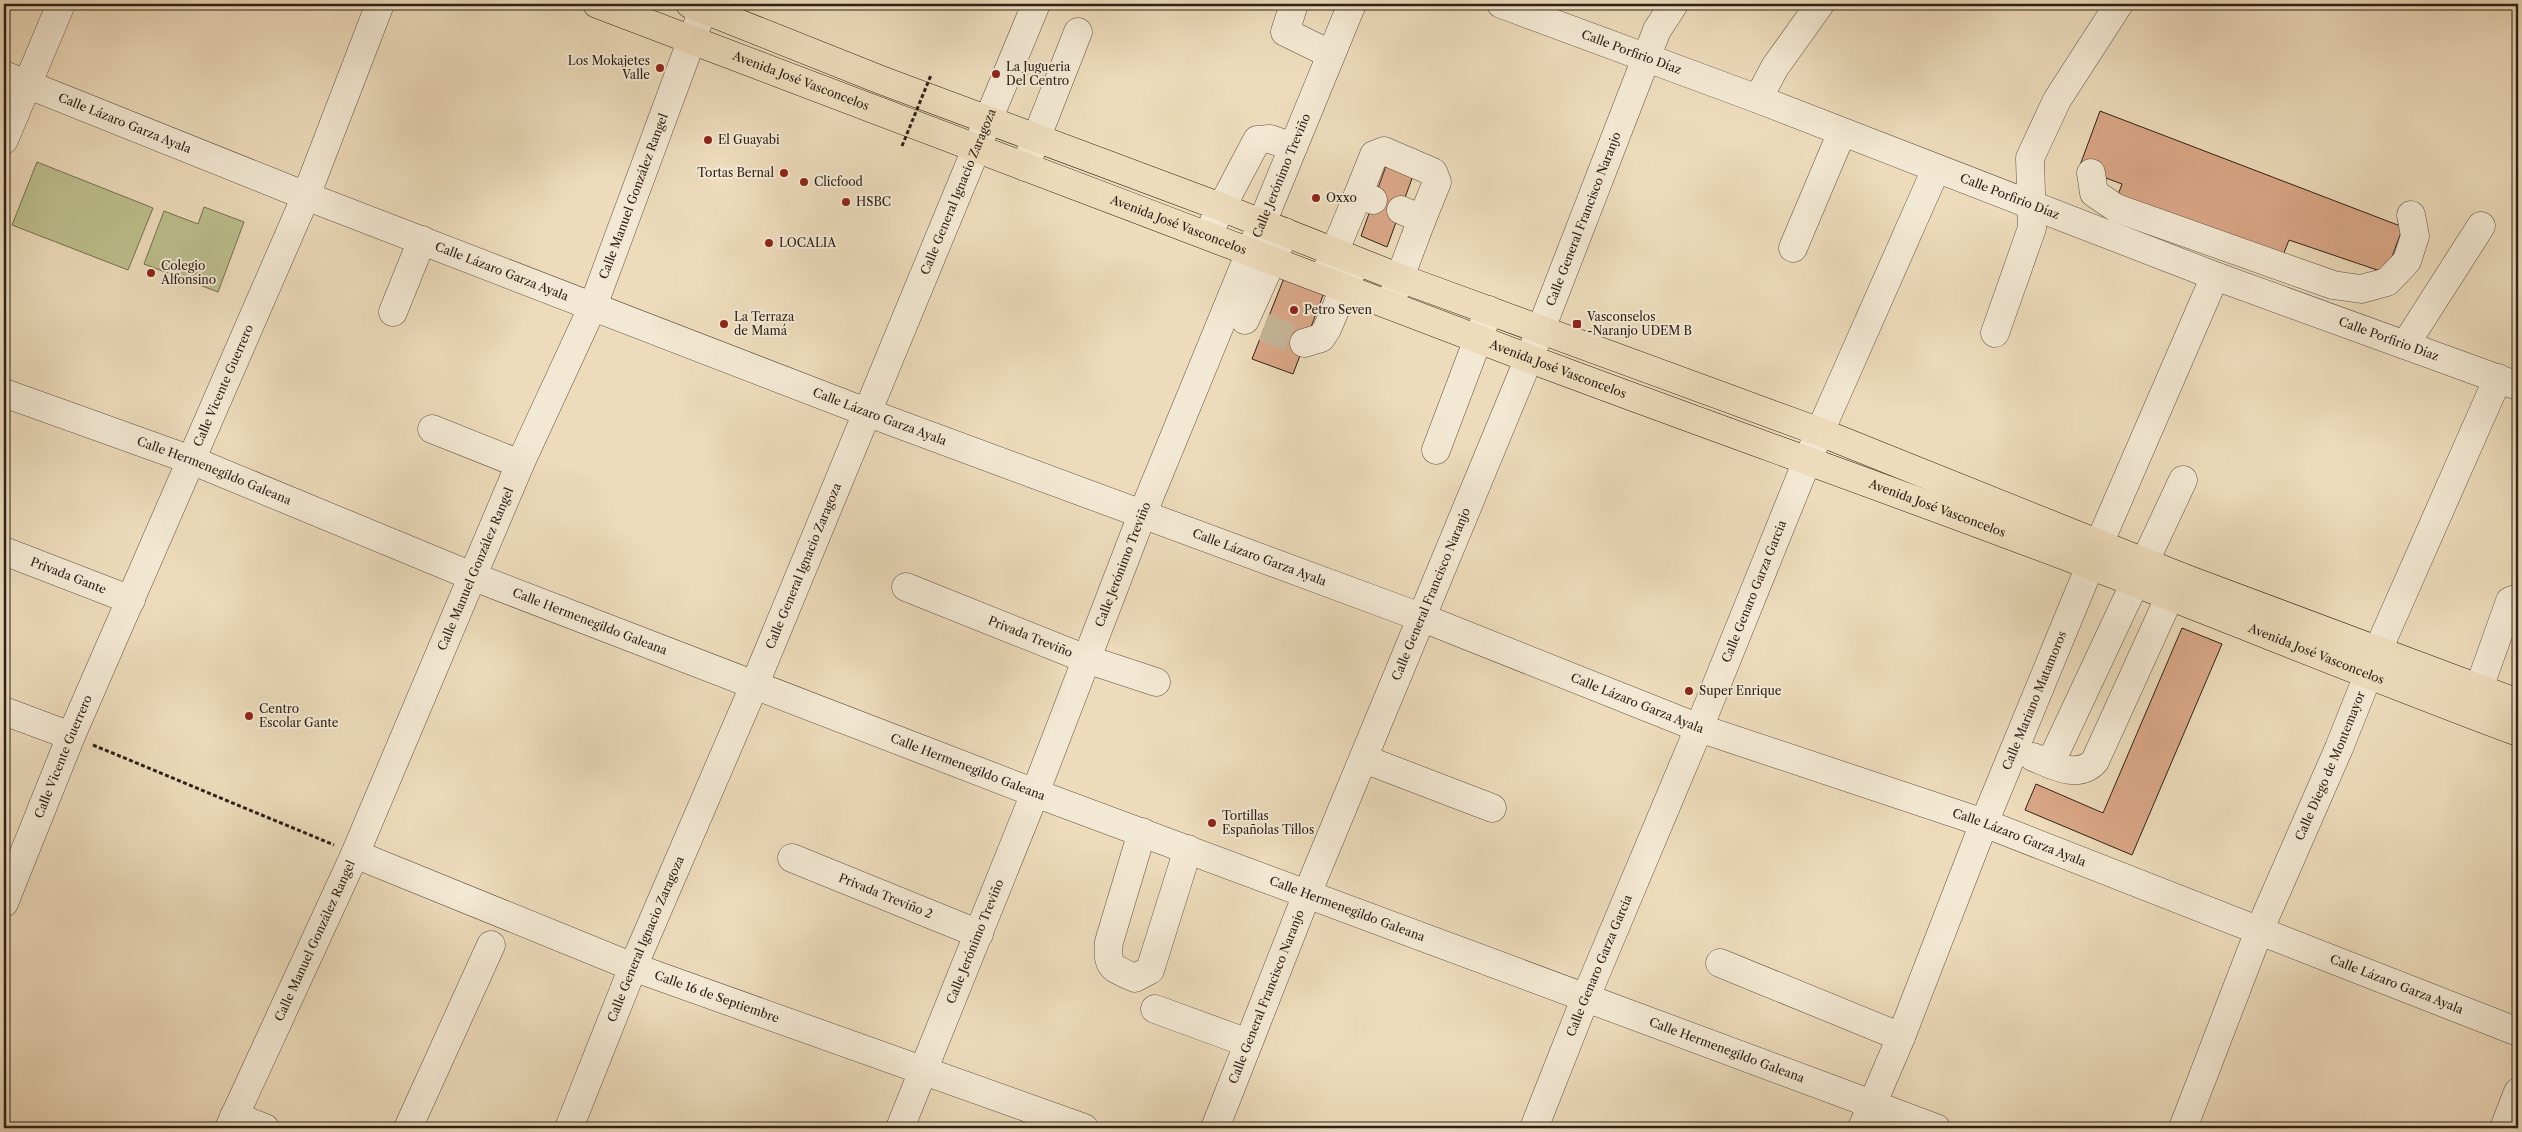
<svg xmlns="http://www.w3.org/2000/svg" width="2522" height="1132" viewBox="0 0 2522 1132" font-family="'Libre Caslon Text',serif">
  <rect width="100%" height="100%" fill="#eddbbb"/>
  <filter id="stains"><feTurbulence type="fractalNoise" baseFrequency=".004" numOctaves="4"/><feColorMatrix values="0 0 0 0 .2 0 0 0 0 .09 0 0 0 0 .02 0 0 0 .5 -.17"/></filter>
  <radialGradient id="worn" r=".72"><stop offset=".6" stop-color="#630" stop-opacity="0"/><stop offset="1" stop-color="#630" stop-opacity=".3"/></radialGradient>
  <path fill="#bcbf8d" stroke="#757053" d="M37,162L153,208L128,270L12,225Z
    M204,207L244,222L218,292L144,264L164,211L198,224Z"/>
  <path fill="#daa787" stroke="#2e2119" d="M2100,111L2403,227L2386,273L2289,240L2280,263L2115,203L2122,184L2079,168Z
    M1387,163L1414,173L1387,247L1361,236Z
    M1284,278L1324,293L1293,374L1252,359Z
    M2182,628L2222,644L2132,855L2025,810L2036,784L2103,813Z"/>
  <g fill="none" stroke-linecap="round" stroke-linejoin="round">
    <path stroke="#c7b69b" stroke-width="28" stroke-dasharray="28 14" stroke-linecap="butt" d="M1264,327L1304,343"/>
    <defs>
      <g id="minor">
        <path d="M1294,4L1285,32L1330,54"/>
        <path id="s1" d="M1501,4L1758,99L2215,276L2518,386"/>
        <path id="s2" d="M4,75L306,196L866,412L1423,618L1699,728L1984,823L2518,1032"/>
        <path d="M1758,99L1775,67L1820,4"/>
        <path d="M4,140L61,4"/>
        <path d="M1025,167L1078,32"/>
        <path d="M2091,173L2094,193L2116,208L2333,285L2361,289L2387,282L2407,261L2415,236L2411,215"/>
        <path d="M1358,195L1374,155L1384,151L1433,172L1437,182L1422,219"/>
        <path d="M1207,235L1257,140L1270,139L1293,147"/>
        <path d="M1793,248L1842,132"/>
        <path d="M1323,279L1358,195L1373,200"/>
        <path d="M1391,301L1422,219L1401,210"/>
        <path d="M393,312L422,240"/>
        <path d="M1245,320L1285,232"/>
        <path d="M1995,333L2032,228L2030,158L2057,100L2119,4"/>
        <path d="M1304,343L1321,338L1327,329L1356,261"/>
        <path d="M2405,345L2481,226"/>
        <path id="s3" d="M4,393L191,460L474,577L1035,793L1936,1128"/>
        <path d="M432,429L520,464"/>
        <path d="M1436,450L1489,310"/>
        <path id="s4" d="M4,551L131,600"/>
        <path id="s5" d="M906,587L1086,659L1156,682"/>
        <path d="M2479,688L2510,601L2518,598"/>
        <path d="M4,711L71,736"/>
        <path d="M2033,757C2053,765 2078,780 2095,761L2179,576"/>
        <path d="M1364,759L1492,808"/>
        <path d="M2050,764L2183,480"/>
        <path d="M1142,832L1109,942C1106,968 1113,968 1135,978L1150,970L1188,849"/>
        <path id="s6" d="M355,854L633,967L1084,1128"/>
        <path id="s7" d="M792,858L979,934"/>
        <path id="s8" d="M4,903L71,736L306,196L380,4"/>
        <path d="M1720,963L1901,1037"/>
        <path d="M1155,1009L1248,1043"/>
        <path d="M234,1116L265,1128"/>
        <path id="s9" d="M229,1128L355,854L520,464L593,306L705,4"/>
        <path d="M408,1128L491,945"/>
        <path id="s10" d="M569,1128L633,967L754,686L1036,4"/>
        <path id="s11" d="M900,1128L1035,793L1142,515L1352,4"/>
        <path id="s12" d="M1215,1128L1307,894L1541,329L1657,30L1674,4"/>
        <path id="s13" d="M1534,1128L1585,999L1699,728L1807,461L1936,169"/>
        <path id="s14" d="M1862,1128L1901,1037L1984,823L2099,544L2215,276"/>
        <path id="s15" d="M2183,1128L2259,931L2339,748L2378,650L2498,378"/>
        <path d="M2504,1128L2518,1092"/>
      </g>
      <g id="major">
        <path id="s16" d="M597,4C909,121 1221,242 1533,360C1733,435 1934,505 2133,582C2262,632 2389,684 2518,732"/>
        <path d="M690,4L881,80L1221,207L1400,278L1820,432L2179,576L2518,703"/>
      </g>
    </defs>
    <use href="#minor" stroke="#5e5042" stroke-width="29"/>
    <use href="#major" stroke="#2e2119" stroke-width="29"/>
    <path stroke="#2e2119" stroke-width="3" stroke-dasharray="4 2.5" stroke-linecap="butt" d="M93,745L334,845"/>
    <use href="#minor" stroke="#f3e8d3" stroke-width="28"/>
    <use href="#major" stroke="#eddbbb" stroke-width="28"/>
    <path stroke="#2e2119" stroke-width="3" stroke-dasharray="4 2.5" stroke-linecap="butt" d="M902,146L931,75"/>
  </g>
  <g fill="#8f2418" stroke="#f3e8d3" stroke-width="2">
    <circle cx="660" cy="68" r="5"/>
    <circle cx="996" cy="74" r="5"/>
    <circle cx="708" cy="140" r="5"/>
    <circle cx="784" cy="173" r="5"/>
    <circle cx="804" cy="182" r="5"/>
    <circle cx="1316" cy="198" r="5"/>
    <circle cx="846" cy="202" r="5"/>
    <circle cx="769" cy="243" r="5"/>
    <circle cx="151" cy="273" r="5"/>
    <circle cx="1294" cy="310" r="5"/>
    <circle cx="724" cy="324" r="5"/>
    <rect x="1572" y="319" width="10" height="10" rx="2.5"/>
    <circle cx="1689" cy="691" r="5"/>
    <circle cx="249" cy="716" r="5"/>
    <circle cx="1212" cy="823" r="5"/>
  </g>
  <g text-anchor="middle" stroke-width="4" stroke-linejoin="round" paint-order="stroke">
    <g font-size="12" fill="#2e2119" stroke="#f3e8d3">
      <text dy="4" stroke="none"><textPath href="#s1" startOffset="139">Calle Porfirio Díaz</textPath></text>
      <text dy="4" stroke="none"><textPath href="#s16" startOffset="218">Avenida José Vasconcelos</textPath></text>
      <text dy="4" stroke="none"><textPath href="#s2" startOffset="130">Calle Lázaro Garza Ayala</textPath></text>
      <text dy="4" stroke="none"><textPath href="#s11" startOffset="1026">Calle Jerónimo Treviño</textPath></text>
      <text dy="4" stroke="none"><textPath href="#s10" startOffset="1014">Calle General Ignacio Zaragoza</textPath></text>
      <text dy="4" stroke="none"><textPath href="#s9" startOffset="1016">Calle Manuel González Rangel</textPath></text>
      <text dy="4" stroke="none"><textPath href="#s1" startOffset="544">Calle Porfirio Díaz</textPath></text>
      <text dy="4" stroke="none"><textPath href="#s12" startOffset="981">Calle General Francisco Naranjo</textPath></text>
      <text dy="4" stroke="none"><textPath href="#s16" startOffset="622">Avenida José Vasconcelos</textPath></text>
      <text dy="4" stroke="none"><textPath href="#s2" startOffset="535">Calle Lázaro Garza Ayala</textPath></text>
      <text dy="4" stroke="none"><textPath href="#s1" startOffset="949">Calle Porfirio Díaz</textPath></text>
      <text dy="4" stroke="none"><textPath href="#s16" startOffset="1028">Avenida José Vasconcelos</textPath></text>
      <text dy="4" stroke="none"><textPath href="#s8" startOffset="562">Calle Vicente Guerrero</textPath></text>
      <text dy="4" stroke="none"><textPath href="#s2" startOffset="940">Calle Lázaro Garza Ayala</textPath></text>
      <text dy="4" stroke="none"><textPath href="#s3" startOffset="224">Calle Hermenegildo Galeana</textPath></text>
      <text dy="4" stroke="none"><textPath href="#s16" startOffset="1432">Avenida José Vasconcelos</textPath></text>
      <text dy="4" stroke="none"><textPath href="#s2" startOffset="1345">Calle Lázaro Garza Ayala</textPath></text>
      <text dy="4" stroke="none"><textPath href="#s11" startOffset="606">Calle Jerónimo Treviño</textPath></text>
      <text dy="4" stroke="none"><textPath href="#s10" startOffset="609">Calle General Ignacio Zaragoza</textPath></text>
      <text dy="4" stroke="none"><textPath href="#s9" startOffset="611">Calle Manuel González Rangel</textPath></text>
      <text dy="4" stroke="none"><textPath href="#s4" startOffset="69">Privada Gante</textPath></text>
      <text dy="4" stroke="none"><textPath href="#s13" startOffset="580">Calle Genaro Garza Garcia</textPath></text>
      <text dy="4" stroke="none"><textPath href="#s12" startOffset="576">Calle General Francisco Naranjo</textPath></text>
      <text dy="4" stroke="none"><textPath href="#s3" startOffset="629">Calle Hermenegildo Galeana</textPath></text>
      <text dy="4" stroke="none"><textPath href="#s5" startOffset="134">Privada Treviño</textPath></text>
      <text dy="4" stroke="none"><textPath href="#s16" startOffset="1838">Avenida José Vasconcelos</textPath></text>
      <text dy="4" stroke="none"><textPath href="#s14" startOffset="461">Calle Mariano Matamoros</textPath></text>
      <text dy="4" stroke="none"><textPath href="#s2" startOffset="1750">Calle Lázaro Garza Ayala</textPath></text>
      <text dy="4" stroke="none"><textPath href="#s8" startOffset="158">Calle Vicente Guerrero</textPath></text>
      <text dy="4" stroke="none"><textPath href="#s15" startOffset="391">Calle Diego de Montemayor</textPath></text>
      <text dy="4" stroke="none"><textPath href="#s3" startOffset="1034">Calle Hermenegildo Galeana</textPath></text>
      <text dy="4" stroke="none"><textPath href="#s2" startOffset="2155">Calle Lázaro Garza Ayala</textPath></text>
      <text dy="4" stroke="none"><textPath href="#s7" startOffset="101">Privada Treviño 2</textPath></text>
      <text dy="4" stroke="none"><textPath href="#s3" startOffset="1439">Calle Hermenegildo Galeana</textPath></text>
      <text dy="4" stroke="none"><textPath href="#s10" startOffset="204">Calle General Ignacio Zaragoza</textPath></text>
      <text dy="4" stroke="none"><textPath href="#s9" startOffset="206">Calle Manuel González Rangel</textPath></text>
      <text dy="4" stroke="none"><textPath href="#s11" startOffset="201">Calle Jerónimo Treviño</textPath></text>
      <text dy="4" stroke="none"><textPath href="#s13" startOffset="175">Calle Genaro Garza Garcia</textPath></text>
      <text dy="4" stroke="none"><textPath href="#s2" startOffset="2560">Calle Lázaro Garza Ayala</textPath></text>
      <text dy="4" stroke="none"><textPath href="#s12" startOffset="141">Calle General Francisco Naranjo</textPath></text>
      <text dy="4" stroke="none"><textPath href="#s6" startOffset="389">Calle 16 de Septiembre</textPath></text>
      <text dy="4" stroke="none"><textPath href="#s3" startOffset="1844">Calle Hermenegildo Galeana</textPath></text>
    </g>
    <g font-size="12" fill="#2e2119" stroke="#f3e8d3" text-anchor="start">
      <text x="650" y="65" text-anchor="end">Los Mokajetes<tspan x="650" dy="14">Valle</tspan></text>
      <text x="1006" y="71">La Jugueria<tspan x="1006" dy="14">Del Centro</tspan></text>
      <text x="718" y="144">El Guayabi</text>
      <text x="774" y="177" text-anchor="end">Tortas Bernal</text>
      <text x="814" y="186">Clicfood</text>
      <text x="1326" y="202">Oxxo</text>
      <text x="856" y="206">HSBC</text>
      <text x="779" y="247">LOCALIA</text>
      <text x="161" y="270">Colegio<tspan x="161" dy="14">Alfonsino</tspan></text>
      <text x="1304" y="314">Petro Seven</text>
      <text x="734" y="321">La Terraza<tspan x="734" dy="14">de Mamá</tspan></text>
      <text x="1587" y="321">Vasconselos<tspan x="1587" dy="14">-Naranjo UDEM B</tspan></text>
      <text x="1699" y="695">Super Enrique</text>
      <text x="259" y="713">Centro<tspan x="259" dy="14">Escolar Gante</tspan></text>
      <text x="1222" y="820">Tortillas<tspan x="1222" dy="14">Españolas Tillos</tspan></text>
    </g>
  </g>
  <rect width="2522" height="1132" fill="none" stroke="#eddbbb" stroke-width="20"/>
  <rect x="5" y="5" width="2512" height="1122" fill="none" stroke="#2e2119" stroke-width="2.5"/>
  <rect x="10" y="10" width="2502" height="1112" fill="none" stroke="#2e2119"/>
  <rect width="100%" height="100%" filter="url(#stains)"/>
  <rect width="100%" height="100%" fill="url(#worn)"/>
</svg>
